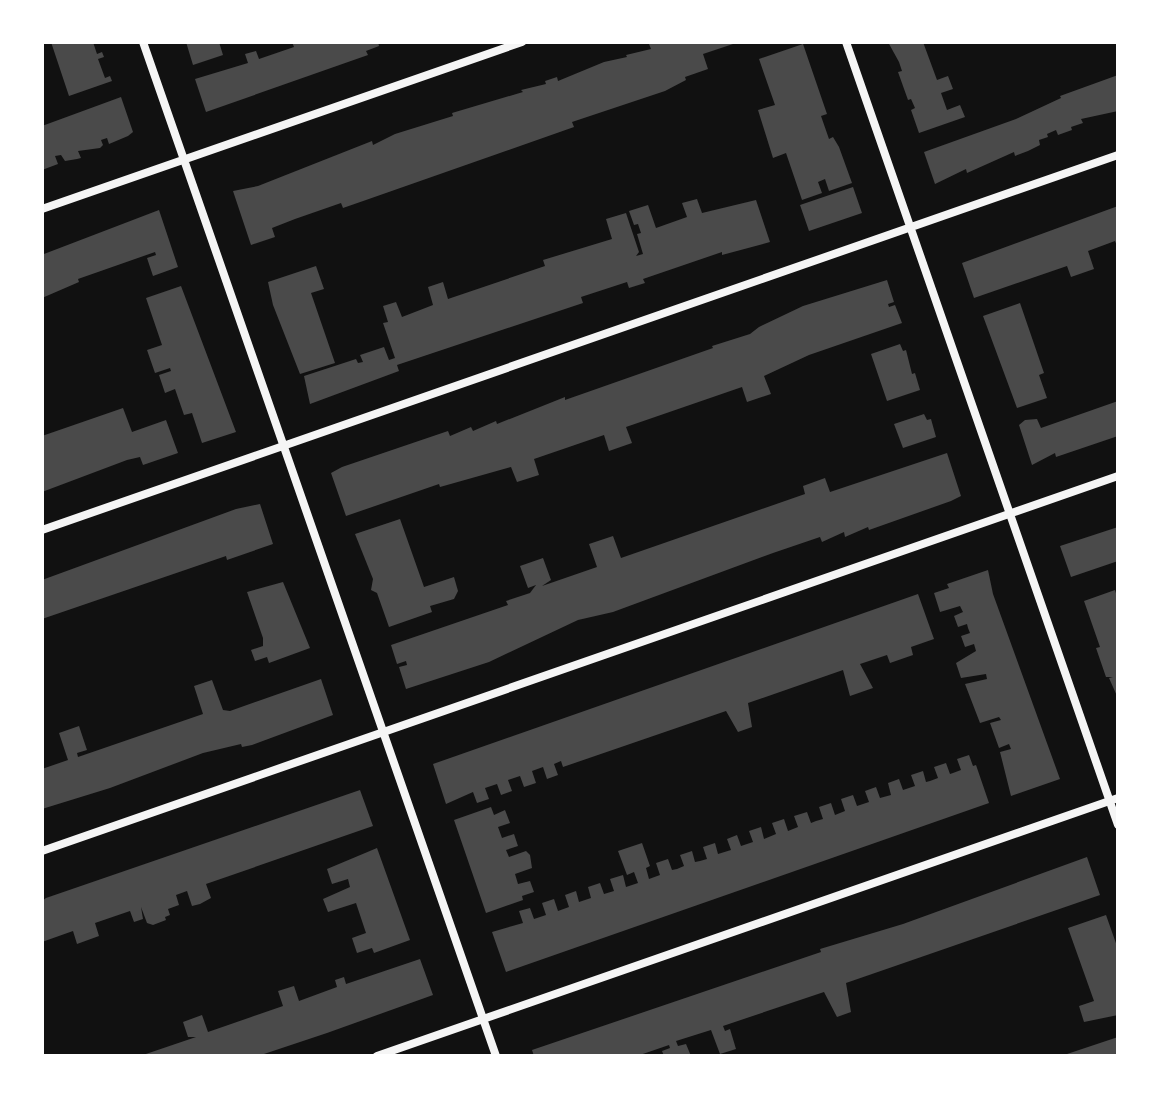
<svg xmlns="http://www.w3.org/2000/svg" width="1160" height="1098" viewBox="0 0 1160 1098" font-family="'PT Serif',serif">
  <rect width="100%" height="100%" fill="#111"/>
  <path fill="#4a4a4a" d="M51,42H93L97,54L102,52L104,57L98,59L105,78L110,76L112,81L69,96Z
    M186,42H219L223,55L193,65Z
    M292,42H378L379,46L366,51L368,55L206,112L195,79L248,63L245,54L256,51L259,59L294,47Z
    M653,42H739L703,54L708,69L685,77L686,80L665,91L572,122L574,127L366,200L343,208L341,203L295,219L272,228L275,237L251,245L233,191L258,186L372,141L373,145L395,134L453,116L452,113L523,92L521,90L546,84L545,81L557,77L558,81L604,62L627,57L626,55L651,49L649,44Z
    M888,42H923L937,80L948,76L953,89L941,93L947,110L960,105L965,117L919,133L911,110L915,108L911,99L908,100L898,72L902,71L899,62Z
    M803,44L827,114L821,116L829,139L833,137L839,147L852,183L829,191L825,179L818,182L822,193L802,200L786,153L773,158L758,110L775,105L759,59Z
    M1118,75V111L1081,119L1083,123L1071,127L1072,130L1058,135L1056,130L1047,134L1048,137L1039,140L1040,145L1028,151L1015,156L1014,152L967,173L966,169L935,184L924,152L1016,119L1061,98L1060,96Z
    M121,97L133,132L128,136L109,144L107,138L101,140L103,145L100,148L78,151L81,158L77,159L65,161L61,155L55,156L58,164L42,170V126Z
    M853,187L862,213L809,231L800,205Z
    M697,199L702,213L756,200L770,242L722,255V252L643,279L645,283L629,288L627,282L581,297L583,303L397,365L399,371L310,404L304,376L356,359L358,363L363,362L360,355L384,347L389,360L395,358L383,323L388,322L383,306L396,302L402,317L433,305L428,287L443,282L448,299L545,266L543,260L612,239L606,219L626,213L639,252L636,256L643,254L637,234L641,233L638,224L634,225L629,211L648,205L656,228L687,217L682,203Z
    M1118,206V248L1115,241L1088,251L1094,269L1071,277L1067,266L974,298L962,263Z
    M159,210L178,267L153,276L147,258L156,255L155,252L78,279L79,282L42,298L44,254Z
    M316,266L324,289L311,293L335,363L300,374L273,305L268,282Z
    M887,280L894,302L888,304L889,307L895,305L902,323L809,355L764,376L771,394L747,402L742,387L626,427L632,443L609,451L604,435L534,459L539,475L517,482L511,467L440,487L439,484L346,516L331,473L342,467L448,431L450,436L471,427L473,431L496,421L497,424L565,397V400L713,348L712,346L750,334L759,327L803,306Z
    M181,286L236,432L202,443L192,413L184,415L175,389L165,393L159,375L171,371L170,368L155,373L147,350L162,345L146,298Z
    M1020,303L1044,373L1039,375L1047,398L1017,408L983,316Z
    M900,344L903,351L906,350L912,374L915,373L920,390L887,401L871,354Z
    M1118,401V436L1056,457L1055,453L1032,465L1019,425L1025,420L1037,419L1041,428Z
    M123,408L132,432L166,420L178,453L143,465L140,457L127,460L42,492V436Z
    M924,414L927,420L931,419L936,437L903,448L894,424Z
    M947,453L961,496L951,501L869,530L868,527L845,537L844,532L822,542L820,537L773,553L613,612L578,620L489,662L406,689L399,667L407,665L406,661L397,664L391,645L508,605L506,601L530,593L536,585L528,588L520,566L543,558L551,580L542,586L597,567L589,544L613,536L621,558L805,494L803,486L825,478L830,492Z
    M260,504L273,544L227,560L226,556L42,619V580L236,509Z
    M400,519L424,587L454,577L458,591L454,599L430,606L432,612L389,627L377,593L371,590L373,579L355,534Z
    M1118,527V561L1071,577L1060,546Z
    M988,570L993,594L1060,779L1011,796L1000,752L1011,749L1009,744L999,748L990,723L1001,720L999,717L980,723L965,684L987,679L986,674L961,678L956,663L976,651L974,644L965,647L961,636L970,633L968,628L967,624L958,627L954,616L963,612L960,606L940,612L934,593L949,588L947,584Z
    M283,582L310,648L269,663L267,657L255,661L251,650L263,646V638L247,592Z
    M1115,590L1118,600L1117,696L1109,678L1113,677H1106L1096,648L1100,647L1084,601Z
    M918,594L934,639L911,647L913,655L890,663L887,655L860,664L873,688L850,696L843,670L748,703L752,727L738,732L726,711L563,767L561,761L554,764L558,775L547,779L543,767L532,771L536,783L524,787L520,776L508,780L512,791L501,795L497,784L485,788L489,799L477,803L473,792L446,804L433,764Z
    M321,679L333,715L252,745L242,747L241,744L203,753L110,788L42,809V769L68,760L59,733L79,726L87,750L77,753L78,757L203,714L194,686L212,680L223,710L230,711Z
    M969,755L973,766L976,765L989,803L506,972L492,932L523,923L519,911L530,908L534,919L546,915L542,903L554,899L558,911L569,907L565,895L576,891L579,902L591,898L588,887L600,883L604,894L614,891L610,879L623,875L626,887L638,883L634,872L627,875L618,851L642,843L650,866L646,868L649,879L660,875L656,863L668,859L672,870L677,869L684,866L680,855L692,851L695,862L700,861L707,859L703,847L715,843L718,854L731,850L727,839L737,835L741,846L753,842L749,831L761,827L764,839L776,834L772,823L784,819L788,831L798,827L794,816L807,812L811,823L816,821L823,819L819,807L831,803L835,815L845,811L841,799L853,795L857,806L869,802L865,791L876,787L880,798L891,795L888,783L899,779L903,790L915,786L911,775L923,771L926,782L930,781L938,778L934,767L946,763L950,774L953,773L961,770L957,759Z
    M360,790L373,826L206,884L211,898L200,904L192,906L187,891L176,895L179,905L168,909L170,915L165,917L166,920L153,925L147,923L141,907L143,919L134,922L130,911L95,923L99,936L77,944L73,931L42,942V901L46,898Z
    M491,807L494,815L505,810L510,823L498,827L502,838L514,834L518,846L506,850L509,857L526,851L530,855L532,868L515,874L518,884L530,881L534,892L522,896L523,900L486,913L454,820Z
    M377,848L410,940L374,953L372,948L357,953L352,938L366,933L356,903L328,912L323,899L350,887L348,879L332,884L327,869Z
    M1087,857L1100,895L846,983L851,1012L837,1017L824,992L723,1026L725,1031L730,1029L736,1049L720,1054L711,1030L676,1041L678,1046L686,1044L691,1056H664L662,1051L670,1048L669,1045L637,1056H534L532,1050L821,952L820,949L903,924Z
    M1106,915L1118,949V1015L1084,1022L1079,1006L1094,1001L1068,928Z
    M420,959L433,995L327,1033L258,1056H140L196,1037H188L183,1022L202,1015L208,1032L283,1006L278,991L294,986L299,1001L337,987L335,980L344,977L346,984Z
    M1118,1037V1056H1064V1055Z"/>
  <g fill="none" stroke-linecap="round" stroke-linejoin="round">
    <path stroke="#f5f5f5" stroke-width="8" d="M143,42L496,1056
      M846,42L1118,825
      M42,209L522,42
      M42,530L1118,155
      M42,851L1118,476
      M377,1056L1118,798"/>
  </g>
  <rect width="1160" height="1098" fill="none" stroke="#ffffff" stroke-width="88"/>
</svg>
